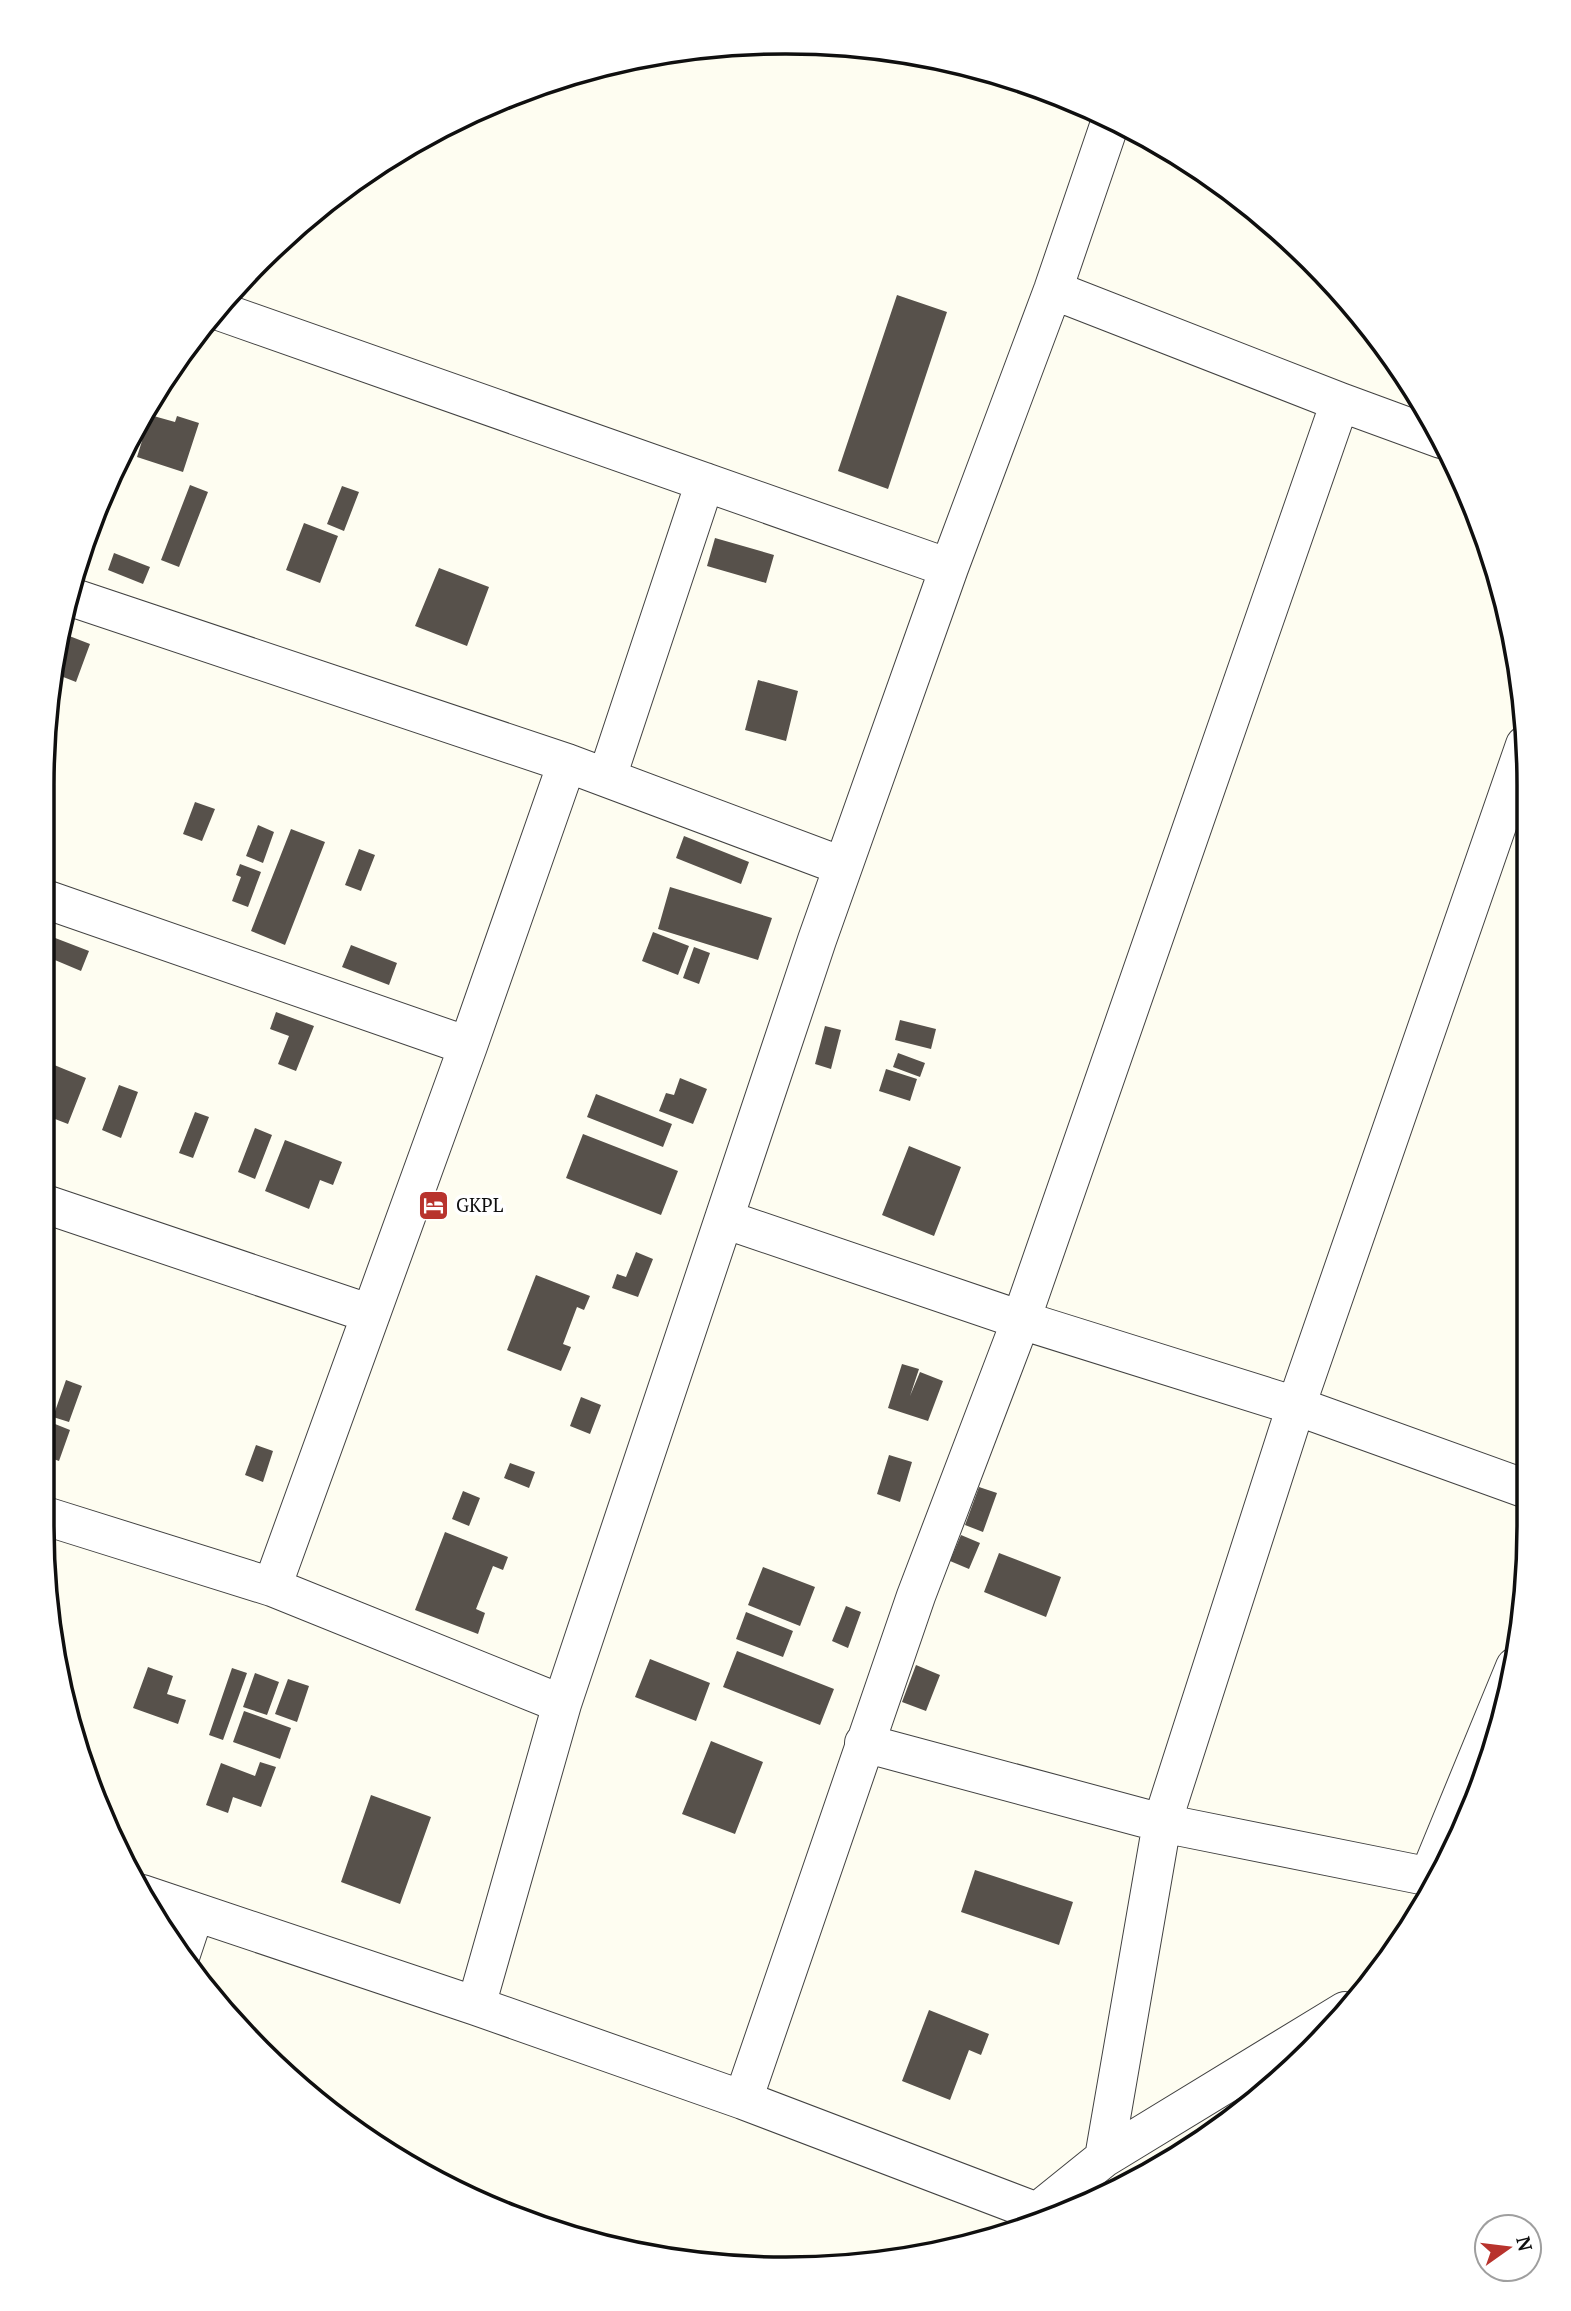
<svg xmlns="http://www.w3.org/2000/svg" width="1571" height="2311" viewBox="0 0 1571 2311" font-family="'PT Serif',serif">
  <rect width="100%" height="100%" fill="#fefdf1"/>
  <path fill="#57514b" d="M897,295L947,312L888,489L838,471Z
    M150,415L175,422L177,416L199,423L183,472L137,457Z
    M190,485L208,492L179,567L161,560Z
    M342,486L359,492L344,531L327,524Z
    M304,523L338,536L320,583L286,570Z
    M715,538L774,555L766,583L707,566Z
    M114,553L150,567L143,584L108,570Z
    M439,568L489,587L467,646L415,626Z
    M59,632L90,644L76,682L53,673L56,641Z
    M758,680L798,691L786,741L745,730Z
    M195,802L215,809L202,841L183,834Z
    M258,825L274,832L263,863L246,856Z
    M291,829L325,842L285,945L251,931Z
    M684,836L749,862L741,884L676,858Z
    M359,849L375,855L361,891L345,885Z
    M240,864L261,872L248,907L232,901L241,877L236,875Z
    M670,887L772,918L758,960L658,929Z
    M653,932L689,946L678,975L642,961Z
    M50,936L89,951L81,971L43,955Z
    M351,945L397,963L389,985L342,967Z
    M694,947L710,953L699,984L683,978Z
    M276,1012L314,1026L296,1071L278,1064L289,1036L270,1029Z
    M900,1020L936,1029L931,1049L895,1040Z
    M825,1026L841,1030L831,1069L815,1064Z
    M898,1053L925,1063L920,1077L893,1067Z
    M42,1060L86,1078L68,1124L42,1114Z
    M886,1069L917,1079L910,1101L879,1091Z
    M680,1078L707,1089L693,1124L659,1111L666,1093L674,1095Z
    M119,1085L138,1092L121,1138L102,1130Z
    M596,1094L672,1124L663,1147L587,1117Z
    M195,1112L209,1117L193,1158L179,1153Z
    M255,1128L272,1135L255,1179L238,1172Z
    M583,1134L678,1171L661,1215L566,1178Z
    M285,1140L342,1162L333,1185L320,1180L309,1209L265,1191Z
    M909,1146L961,1167L934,1236L882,1215Z
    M636,1252L653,1259L638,1297L612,1288L617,1274L626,1277Z
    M536,1275L590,1296L584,1310L577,1307L563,1344L571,1347L561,1371L507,1350Z
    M902,1364L919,1369L910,1396L920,1372L943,1381L928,1421L888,1408Z
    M66,1380L82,1386L69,1422L53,1417Z
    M581,1397L601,1405L590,1434L570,1426Z
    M50,1422L70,1430L59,1461L42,1455V1446Z
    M256,1445L273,1451L263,1482L245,1475Z
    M889,1455L912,1462L900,1502L877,1494Z
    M42,1463L54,1467L48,1485L42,1483Z
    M510,1463L535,1472L529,1488L504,1478Z
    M979,1487L997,1493L983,1532L965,1525Z
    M463,1491L480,1498L469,1526L452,1519Z
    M445,1532L508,1557L503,1570L493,1566L476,1609L485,1613L478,1634L415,1610Z
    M961,1535L980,1543L969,1569L950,1561Z
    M999,1553L1061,1577L1046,1617L984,1592Z
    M763,1567L815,1587L800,1626L748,1605Z
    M846,1606L861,1612L848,1648L832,1641Z
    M746,1612L793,1631L783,1657L736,1639Z
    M737,1651L834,1689L820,1725L723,1687Z
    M650,1659L710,1683L696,1721L635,1697Z
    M916,1665L940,1675L926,1711L902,1702Z
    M148,1667L173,1676L167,1694L186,1700L178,1724L133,1708Z
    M232,1668L247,1673L223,1740L209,1735Z
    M255,1673L279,1682L267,1715L243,1707Z
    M288,1679L309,1686L297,1722L275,1714Z
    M244,1711L291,1728L280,1759L233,1742Z
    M711,1741L763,1762L735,1834L682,1814Z
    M260,1762L276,1767L261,1807L233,1797L228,1813L206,1805L221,1763L255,1776Z
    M371,1795L431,1817L400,1904L341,1882Z
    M975,1870L1073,1902L1059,1945L961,1912Z
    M929,2010L989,2034L981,2055L969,2050L950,2100L902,2081Z"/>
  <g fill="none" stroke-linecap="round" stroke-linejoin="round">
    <defs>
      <path id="minor" d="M1053,290L1340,402L1441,439
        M216,310L949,568
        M71,597L567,763L842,866
        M607,777L705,482
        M42,898L468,1046
        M42,1203L371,1314
        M724,1219L1021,1320L1296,1406L1529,1490
        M42,1515L272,1587L562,1704
        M272,1587L468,1046L567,763
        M864,1743L1162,1823L1436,1878
        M1429,1876L1515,1667
        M142,1894L476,2006L743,2100L1037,2212
        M181,1954L195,1912
        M476,2006L562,1704L817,940L949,568L1053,290L1111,120
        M743,2100L916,1596L1021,1320L1340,402
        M1104,2158L1162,1823L1296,1406L1525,745
        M1032,2220L1037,2212L1104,2158L1345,2011"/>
    </defs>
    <use href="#minor" stroke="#424242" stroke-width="40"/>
    <use href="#minor" stroke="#fff" stroke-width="38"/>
  </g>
  <defs>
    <symbol id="hotel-square" viewBox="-11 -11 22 22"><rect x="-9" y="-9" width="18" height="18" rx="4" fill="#b8332d" stroke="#fff"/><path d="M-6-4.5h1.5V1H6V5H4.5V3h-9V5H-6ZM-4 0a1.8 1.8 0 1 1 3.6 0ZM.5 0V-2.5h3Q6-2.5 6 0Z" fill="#fff"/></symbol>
  </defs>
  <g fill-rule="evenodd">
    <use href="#hotel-square" x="416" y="1188" width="35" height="35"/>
  </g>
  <g text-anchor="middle" stroke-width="7" stroke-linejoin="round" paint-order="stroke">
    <g font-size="19" fill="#0f0f0f" stroke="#fff" text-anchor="start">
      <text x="456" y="1212">GKPL</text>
    </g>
  </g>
  <path d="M0 0H1571V2311H0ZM785 54H786A731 731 0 0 1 1517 785V1526A731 731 0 0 1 786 2257H785A731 731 0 0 1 54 1526V785A731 731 0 0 1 785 54Z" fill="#fff" fill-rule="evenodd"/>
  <path fill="none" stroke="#0f0f0f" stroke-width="3.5" d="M785 54H786A731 731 0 0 1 1517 785V1526A731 731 0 0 1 786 2257H785A731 731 0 0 1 54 1526V785A731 731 0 0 1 785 54Z"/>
  <g transform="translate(1508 2248) rotate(76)"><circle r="33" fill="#ffffff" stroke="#9f9f9f" stroke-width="2"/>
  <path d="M0-5L12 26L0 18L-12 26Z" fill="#b8332d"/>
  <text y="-10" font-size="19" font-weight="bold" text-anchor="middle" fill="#0f0f0f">N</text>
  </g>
</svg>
